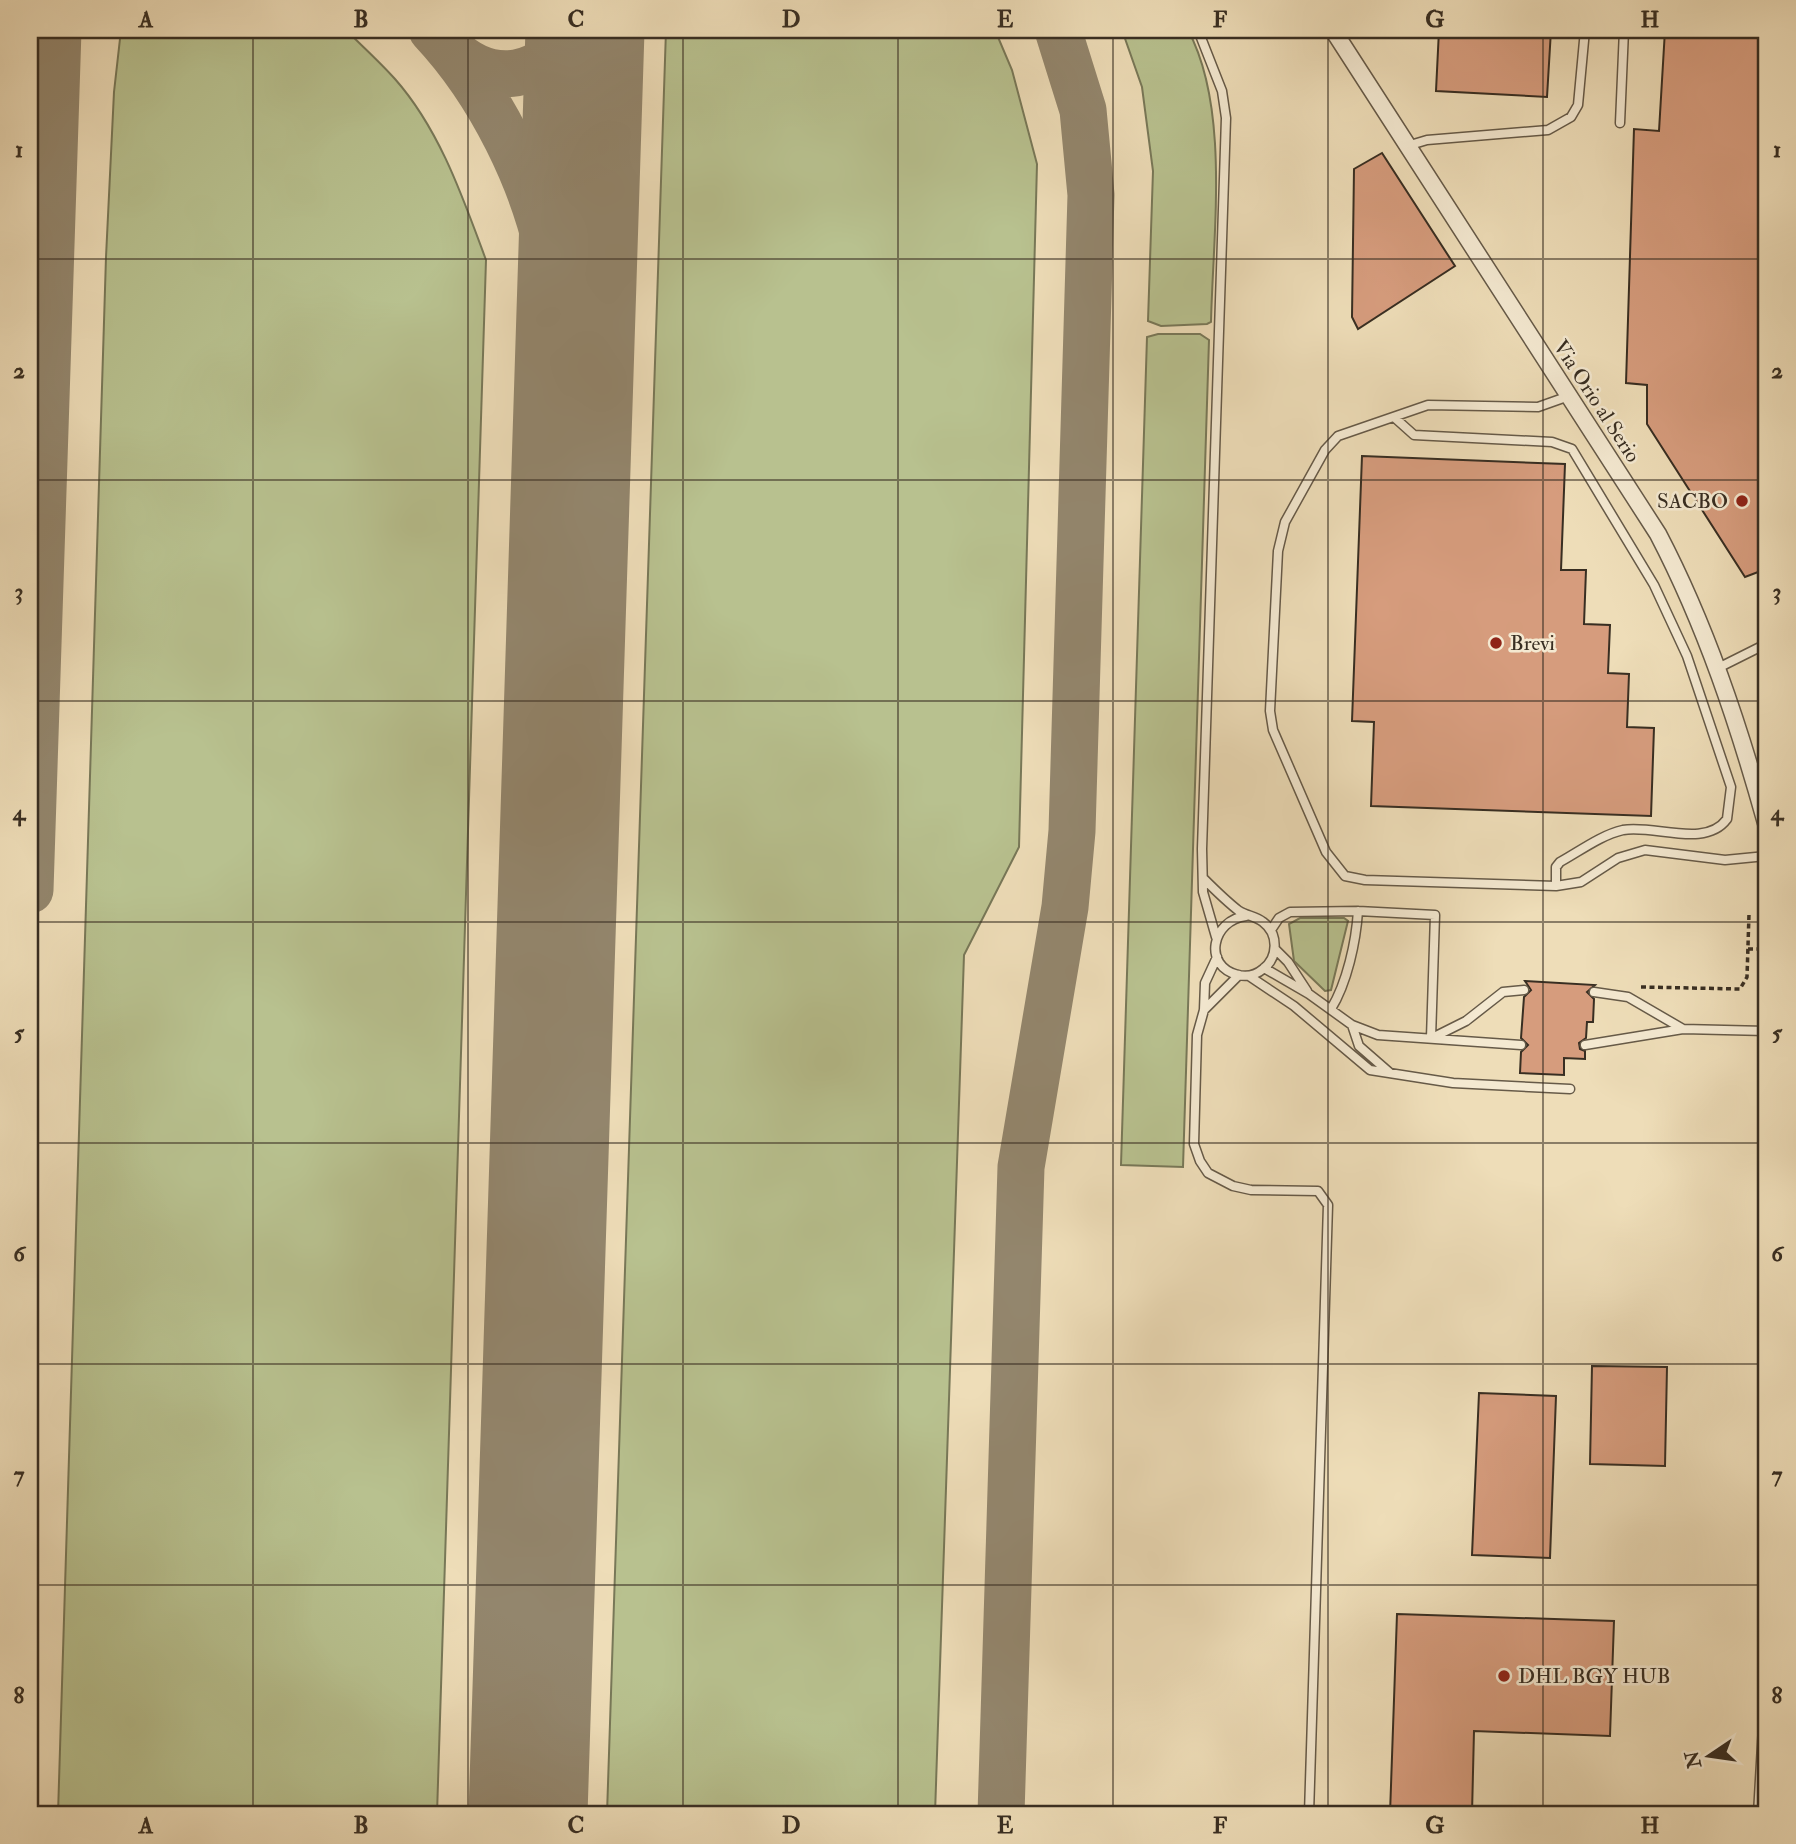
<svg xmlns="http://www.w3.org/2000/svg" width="1796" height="1844" viewBox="0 0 1796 1844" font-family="'IM FELL Double Pica',serif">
  <rect width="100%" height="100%" fill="#eeddb8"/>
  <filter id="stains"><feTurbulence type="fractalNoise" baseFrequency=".00286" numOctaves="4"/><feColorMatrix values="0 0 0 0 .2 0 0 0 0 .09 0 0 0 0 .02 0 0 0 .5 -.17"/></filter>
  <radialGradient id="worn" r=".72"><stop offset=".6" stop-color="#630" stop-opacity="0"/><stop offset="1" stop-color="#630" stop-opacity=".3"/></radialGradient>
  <path fill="#b8c18f" stroke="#787858" stroke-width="2" d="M121,30H346C362,46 380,62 395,79C440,130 463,198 486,260L437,1814H58L106,257L114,92Z
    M666,30H995L1012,70L1037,164L1019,847L964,955L935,1814H607Z
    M1122,30H1188C1230,108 1213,233 1211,322L1207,324L1161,326L1148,321L1153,171L1142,87Z
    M1158,334H1200L1209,340L1183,1167L1121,1165L1147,337Z
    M1300,918H1344L1348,921L1331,990L1325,991L1294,961L1289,924Z"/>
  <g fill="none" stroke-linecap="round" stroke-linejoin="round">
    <path stroke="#93866d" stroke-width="47" d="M432,30C490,92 535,182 551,266C561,315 566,366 573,415
      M450,49C492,89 544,79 573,30
      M30,890L58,30
      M1001,1814L1021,1167L1065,907L1072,831L1091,195L1083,110L1058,30"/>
    <path stroke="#93866d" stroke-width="119" d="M528,1814L585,30"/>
  </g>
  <path fill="#d69c7d" stroke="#382e22" stroke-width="2" d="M1439,30H1551L1547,97L1436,91Z
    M1665,30L1766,31V569L1745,577L1647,424V385L1626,383L1634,129L1659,131Z
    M1382,153L1455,266L1358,329L1352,317L1354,169Z
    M1362,456L1565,464L1561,570H1586L1584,624L1610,625L1608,673L1629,674L1627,727L1654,728L1651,816L1371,806L1374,722L1352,721Z
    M1525,981L1595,985L1587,992L1594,999L1593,1022H1587L1586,1038L1579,1043L1580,1049L1585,1051V1059L1564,1058V1075L1520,1073L1521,1052L1528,1045L1521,1038L1524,997L1531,990Z
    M1592,1366L1667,1367L1665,1466L1590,1464Z
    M1479,1393L1556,1396L1550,1558L1472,1555Z
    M1397,1614L1614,1621L1610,1736L1474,1731L1472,1814H1390Z"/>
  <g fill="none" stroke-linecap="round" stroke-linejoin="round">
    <defs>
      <path id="lane" d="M1198,30L1222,91L1226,118L1202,849L1203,892L1216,937
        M1620,123L1624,30
        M1407,146L1427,140L1548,130L1571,117L1578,105L1585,30
        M1569,396L1538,407L1428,405L1338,436L1325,450L1285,522L1278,551L1270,711L1273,730L1326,852L1345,876L1365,880L1556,886L1581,882L1618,858L1645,850L1725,860L1766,856
        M1395,418L1414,435L1552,442L1572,449L1654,585L1687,656L1731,787L1727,819C1705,849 1654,824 1623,830C1601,835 1580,851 1560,862L1556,867V886
        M1718,668L1766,644
        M1203,878C1215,890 1226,901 1239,911C1247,916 1256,916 1263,922C1279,934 1278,958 1263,969C1256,975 1247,977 1238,975C1202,966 1212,920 1246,916
        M1271,930L1279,918L1290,912L1358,911L1435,915L1431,1038
        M1275,949L1288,962L1307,991
        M1217,957L1205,983L1204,1010L1197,1035L1194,1144L1200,1161L1208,1173L1233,1186L1251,1190L1318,1191L1328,1205L1309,1814
        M1264,968L1309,994L1352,1025L1378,1035L1521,1045
        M1249,976L1294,1006L1370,1070L1453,1083L1570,1089
        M1594,992L1628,997L1683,1029
        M1331,1009C1347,983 1356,942 1358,911
        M1204,1010L1239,975
        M1352,1025L1359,1046L1390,1073
        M1434,1037L1466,1021L1503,992L1524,990
        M1585,1045L1683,1029L1766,1031
        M1758,1814L1766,1675"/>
      <path id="street" d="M1333,30L1658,534C1706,626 1738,723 1766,823"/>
    </defs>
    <use href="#lane" stroke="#665a48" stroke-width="11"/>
    <use href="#street" stroke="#665a48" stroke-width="19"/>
    <path stroke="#382e22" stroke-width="3.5" stroke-dasharray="5 3.5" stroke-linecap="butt" d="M1748,949H1766
      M1641,987L1740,989L1747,977L1749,914"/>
    <use href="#lane" stroke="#f4e9d1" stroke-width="8"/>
    <use href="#street" stroke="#f4e9d1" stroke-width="16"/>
  </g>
  <path fill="none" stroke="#382e22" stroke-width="2" stroke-opacity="0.55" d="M253,30V1814M468,30V1814M683,30V1814M898,30V1814M1113,30V1814M1328,30V1814M1543,30V1814M30,259H1766M30,480H1766M30,701H1766M30,922H1766M30,1143H1766M30,1364H1766M30,1585H1766"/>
  <g fill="#8f2418" stroke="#f4e9d1" stroke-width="2.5">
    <circle cx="1742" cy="501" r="7"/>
    <circle cx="1496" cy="643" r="7"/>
    <circle cx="1504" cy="1676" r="7"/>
  </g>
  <g text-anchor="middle" stroke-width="5" stroke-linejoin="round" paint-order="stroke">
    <g font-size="21" fill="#382e22" stroke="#f4e9d1">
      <text transform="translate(1597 401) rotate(57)" y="7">Via Orio al Serio</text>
    </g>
    <g font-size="21" fill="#382e22" stroke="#f4e9d1" text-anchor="start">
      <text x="1728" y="508" text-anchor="end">SACBO</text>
      <text x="1510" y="650">Brevi</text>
      <text x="1518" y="1683">DHL BGY HUB</text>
    </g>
  </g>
  <rect width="1796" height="1844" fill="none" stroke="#eeddb8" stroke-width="77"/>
  <g transform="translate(1709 1756) rotate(257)" stroke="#f4e9d1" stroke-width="5" paint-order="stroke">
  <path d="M0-5L12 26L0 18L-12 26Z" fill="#382e22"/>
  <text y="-10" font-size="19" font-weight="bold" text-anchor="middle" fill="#382e22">N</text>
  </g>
  <rect x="38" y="38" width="1720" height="1768" fill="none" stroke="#382e22" stroke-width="2.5"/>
  <g font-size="23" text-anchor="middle" font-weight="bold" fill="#382e22">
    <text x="146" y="27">A</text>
    <text x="361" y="27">B</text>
    <text x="576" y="27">C</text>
    <text x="791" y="27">D</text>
    <text x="1005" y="27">E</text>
    <text x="1220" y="27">F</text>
    <text x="1435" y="27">G</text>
    <text x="1650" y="27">H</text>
    <text x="19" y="157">1</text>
    <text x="1777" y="157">1</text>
    <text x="19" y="378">2</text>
    <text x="1777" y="378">2</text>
    <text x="19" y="599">3</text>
    <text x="1777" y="599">3</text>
    <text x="19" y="820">4</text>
    <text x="1777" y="820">4</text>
    <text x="19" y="1040">5</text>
    <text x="1777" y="1040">5</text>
    <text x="19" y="1261">6</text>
    <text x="1777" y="1261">6</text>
    <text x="19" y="1482">7</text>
    <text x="1777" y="1482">7</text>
    <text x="19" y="1703">8</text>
    <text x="1777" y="1703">8</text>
    <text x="146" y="1833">A</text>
    <text x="361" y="1833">B</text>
    <text x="576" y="1833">C</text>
    <text x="791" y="1833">D</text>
    <text x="1005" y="1833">E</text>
    <text x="1220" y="1833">F</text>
    <text x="1435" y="1833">G</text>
    <text x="1650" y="1833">H</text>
  </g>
  <rect width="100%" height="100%" filter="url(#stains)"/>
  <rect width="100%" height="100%" fill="url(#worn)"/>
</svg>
